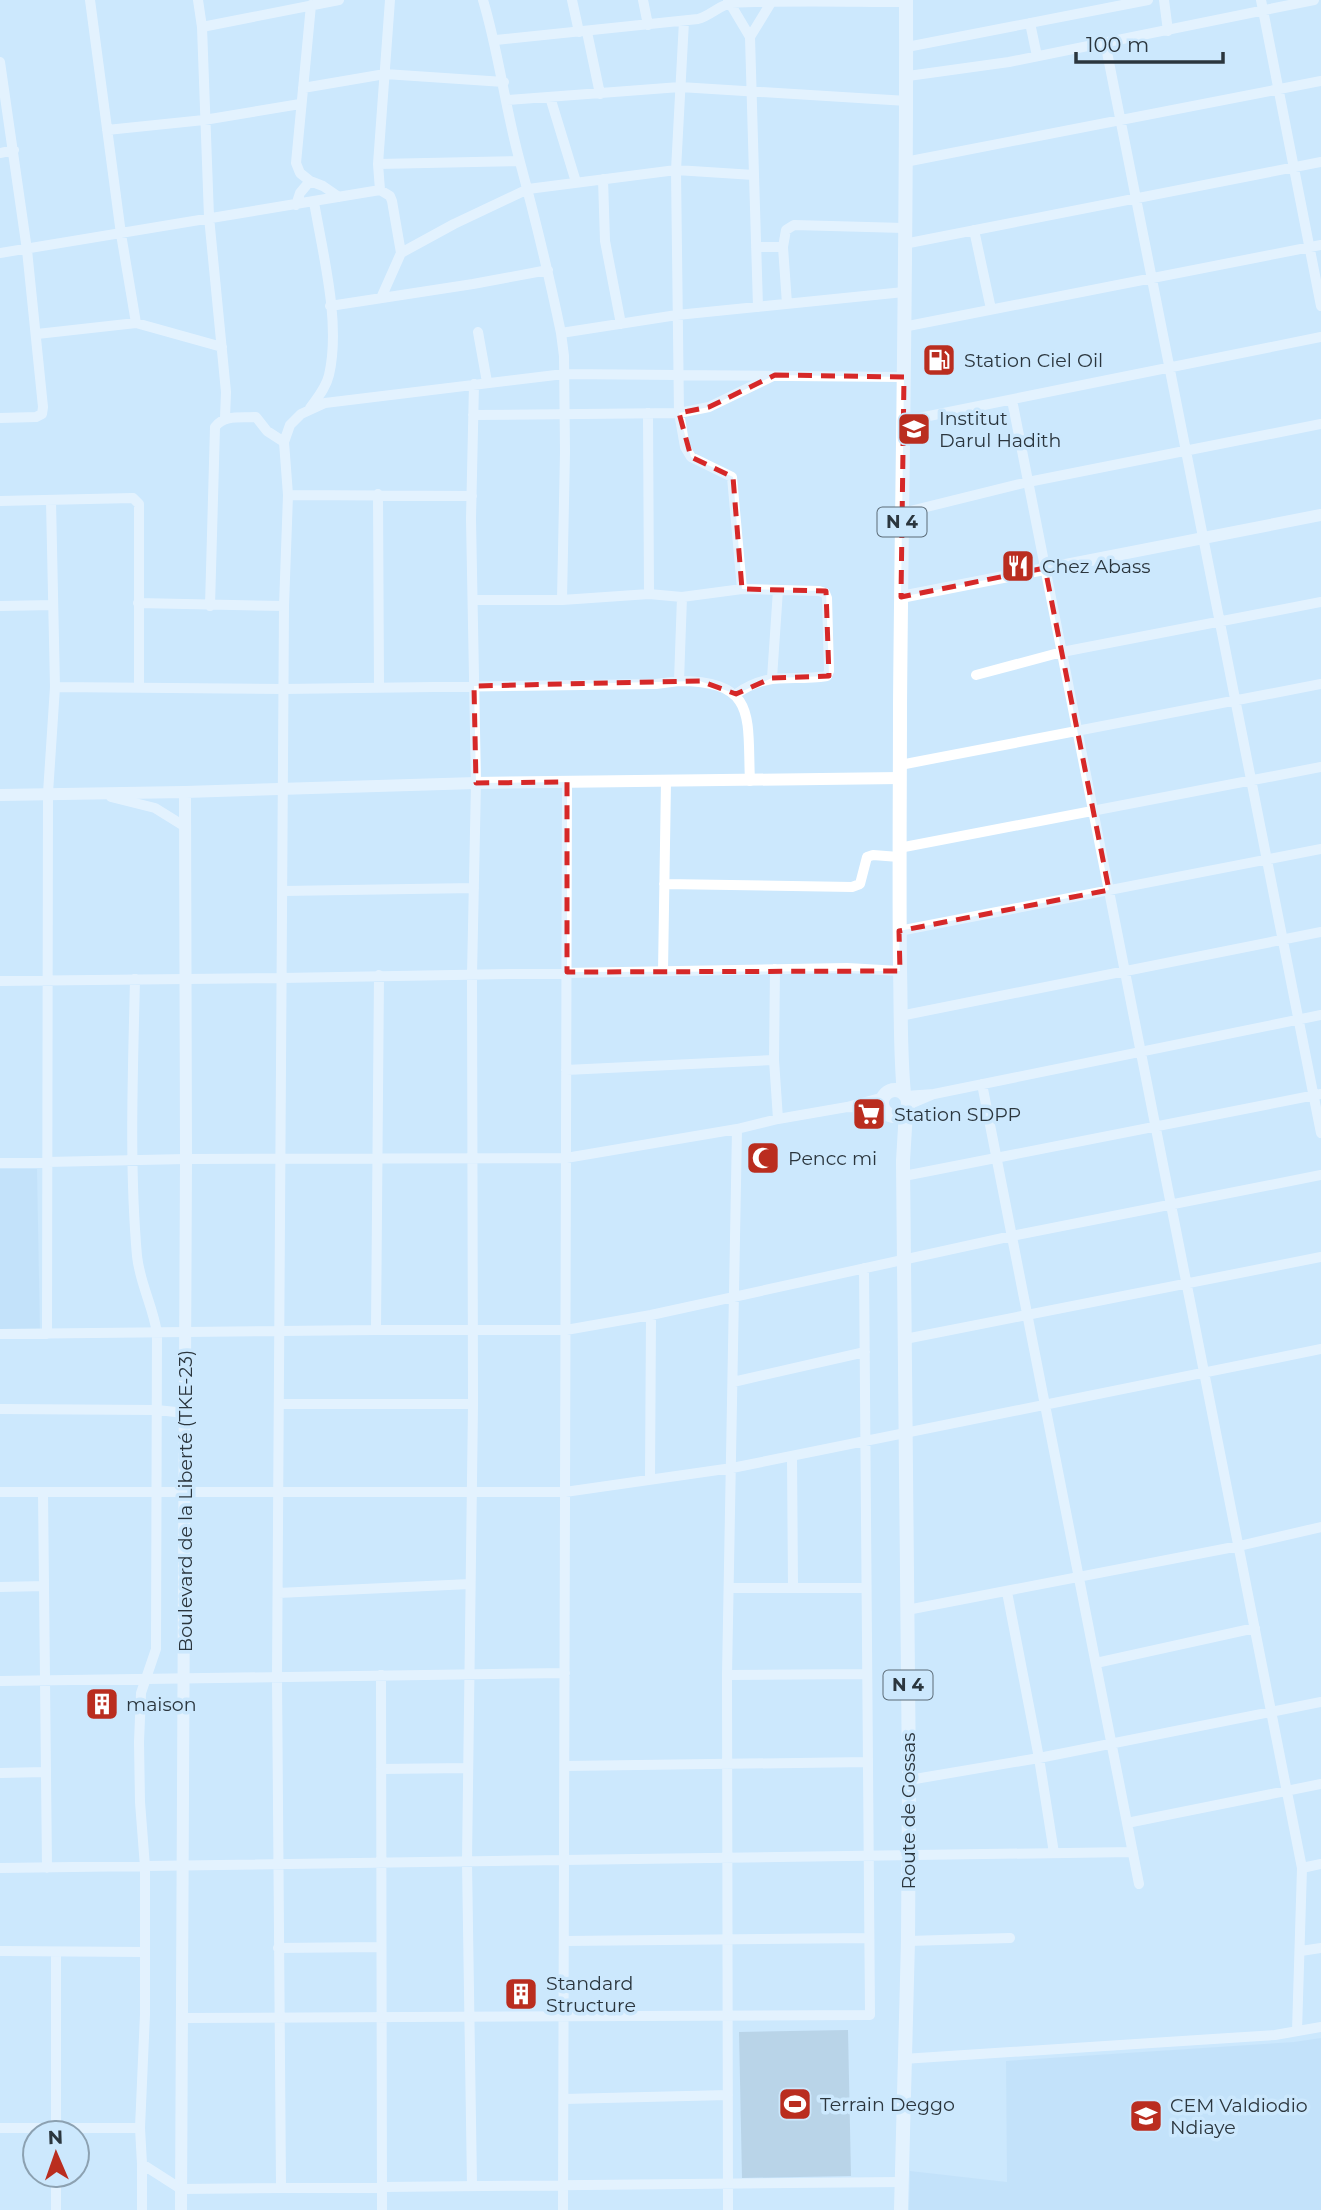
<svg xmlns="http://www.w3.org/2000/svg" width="1321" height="2210" viewBox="0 0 1321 2210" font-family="Montserrat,sans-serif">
  <rect width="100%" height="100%" fill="#cce8fd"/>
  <path fill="#b9dcf6" d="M0,1169H37L40,1332H0Z
    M1321,2038V2210H909L910,2171L1007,2182L1006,2061L1294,2042Z"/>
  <path fill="#a3bdcf" d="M848,2030L851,2176L742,2178L739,2032Z"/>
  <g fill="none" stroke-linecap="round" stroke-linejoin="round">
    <path stroke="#fff" stroke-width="10" d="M90,0L121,234L136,323
      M198,0L202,27L209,217L226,392L225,418
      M483,0C499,53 505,108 520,162C535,218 549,275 561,333L564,356L565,452L562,600
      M572,0L579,32
      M643,0L648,25
      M1164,0L1168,31
      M1261,0L1321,306
      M684,21L676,170L679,413L685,447L691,457L732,477L742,589L819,591L825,593L827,598L829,671L827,676C790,682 771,670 736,694
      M1030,23L1037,56
      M202,27L339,0
      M587,32L600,94
      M750,37L772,1
      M496,40L698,19C710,16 721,4 732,3C785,0 851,2 906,2
      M1105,42L1321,1133
      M907,47L1148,0
      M0,62L27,250L43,407L42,414L36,417L0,418
      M908,76L1009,62L1314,0
      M303,88L385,74L504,82
      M550,97L576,182
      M507,100L680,87L907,101
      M107,130L204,120L300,104
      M0,153L14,150
      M905,162L1321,81
      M378,164L519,161
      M754,175L758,307
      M603,179L605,241L621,324
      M310,181L323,186L339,197
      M380,190L378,164L390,0
      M296,205L300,193L310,181L300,173L296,163L311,5
      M974,230L991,309
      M904,244L1321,162
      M756,247H783L786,230L794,225L904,228
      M783,247L787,304
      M0,253L380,190L390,196L392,201L401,253L381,298
      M401,253L454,224L528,189L676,170L754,175L750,37L728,0
      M330,306L473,284L548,270
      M903,327L1321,245
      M478,332L487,382
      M561,333L677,315L904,292
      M37,334L136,323L222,347
      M1012,400L1302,1868L1297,2031
      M310,408C317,398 326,388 329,375C341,323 323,255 314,202
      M648,413L649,594
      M473,415L679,413L709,407L773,376
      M904,421L1321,337
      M378,494L379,686
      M288,495L472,496
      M0,501L133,498L139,504V686
      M902,513L1028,482L1321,424
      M682,597L742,589
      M473,600H562L649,594L682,597L679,681C758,681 747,718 750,781
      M138,603L284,606
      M0,606L53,605
      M210,606L215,427C224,414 242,418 256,417L267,431L284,442
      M976,675L1062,652L1321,602
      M772,678L778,590
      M55,687L284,689L656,684L679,681
      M900,765L1321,684
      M111,797L155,808L184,826
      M899,848L1321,767
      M664,884L852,887L860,884L867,857L873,855L899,857
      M283,891L474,888
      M899,931L1321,849
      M775,969L774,1060L778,1119
      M663,971L666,781
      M135,979C133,1071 129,1164 137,1256C140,1284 153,1306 157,1333L156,1649L141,1693L139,1742L140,1802L145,1867V2014L140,2128
      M0,981L282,978L847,968L900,971
      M900,1016L1321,932
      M566,1070L774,1060
      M982,1084L1139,1884
      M934,1094L1321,1015
      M906,1096L934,1094L908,1105
      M884,1108L847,1107L884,1097
      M0,1163L186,1159L566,1158L737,1129L778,1119L847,1107
      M904,1176L1321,1094
      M376,1330L379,975
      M0,1334L376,1330H566L651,1315L1012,1236L1321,1175
      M47,1334L48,793L55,687L51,501
      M905,1339L1321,1257
      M733,1382L865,1352
      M280,1404H473
      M0,1409L157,1410L185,1413
      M792,1456L793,1588
      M650,1480L651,1315
      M0,1492H565L732,1468L1321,1349
      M43,1492L47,1868
      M0,1587L44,1586
      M729,1588H866
      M1007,1592L1039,1758L1054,1853
      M278,1593L470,1584
      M907,1610L1239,1546L1321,1527
      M1096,1663L1255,1628
      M381,1675L382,2210
      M727,1675L867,1674
      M0,1681L565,1673
      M565,1766L868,1762
      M381,1769L468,1768
      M0,1773L44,1772
      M909,1780L1039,1758L1321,1702
      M1127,1823L1321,1784
      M0,1868L1133,1852
      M1302,1868L1321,1864
      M564,1941L869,1938
      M908,1941L1010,1938
      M278,1948L381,1947
      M0,1951L144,1952
      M1301,1951L1321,1948
      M56,1952V2133
      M182,2018L870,2015L864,1268
      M903,2059L1275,2035L1321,2027
      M564,2099L728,2095
      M0,2128H140L142,2164L181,2189L902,2182
      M472,2185L467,1862L473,1404L472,975L476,783L471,519L474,384
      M281,2187L277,1677L284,606L288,495L284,442L290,425L301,414L325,403L564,374L904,377
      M56,2210V2175
      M142,2210V2164
      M563,2210L567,782
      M728,2210L727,1675L737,1129"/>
    <path stroke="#fff" stroke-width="12" d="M901,597L1321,515
      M0,795L185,792L476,783L900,778
      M181,2210L186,1159L185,792"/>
    <path stroke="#fff" stroke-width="14" d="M882 1103a13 13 0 1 1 26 0a13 13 0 1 1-26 0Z
      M904,1094C900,1052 901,1010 900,968C899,880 900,792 900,704C902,469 907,235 906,0
      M901,2210L908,1941L909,1780L903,1161L906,1111"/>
  </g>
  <path d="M0 0H1321V2210H0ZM775,375L904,377L901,597L1045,568L1109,890L899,931L900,971L567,972V782L476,783L474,686L700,681L736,694L772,678L829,676L826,591L742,589L733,477L691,457L679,413L709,407Z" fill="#cce8fd" fill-opacity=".55" fill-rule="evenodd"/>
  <path fill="none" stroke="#d62828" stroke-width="5" stroke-dasharray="14 9" stroke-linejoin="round" d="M775,375L904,377L901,597L1045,568L1109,890L899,931L900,971L567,972V782L476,783L474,686L700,681L736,694L772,678L829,676L826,591L742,589L733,477L691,457L679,413L709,407Z"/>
  <defs>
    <symbol id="fuel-square" viewBox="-11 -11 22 22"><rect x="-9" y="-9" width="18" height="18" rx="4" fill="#ba2d1f" stroke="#cce8fd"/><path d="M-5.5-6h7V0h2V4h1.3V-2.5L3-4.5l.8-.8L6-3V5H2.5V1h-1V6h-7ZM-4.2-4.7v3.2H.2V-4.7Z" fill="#fff"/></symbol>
    <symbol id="school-square" viewBox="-11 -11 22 22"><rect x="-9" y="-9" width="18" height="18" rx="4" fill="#ba2d1f" stroke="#cce8fd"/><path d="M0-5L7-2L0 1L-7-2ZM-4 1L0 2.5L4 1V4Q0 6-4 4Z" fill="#fff"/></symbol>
    <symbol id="restaurant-square" viewBox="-11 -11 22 22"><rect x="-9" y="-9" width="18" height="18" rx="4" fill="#ba2d1f" stroke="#cce8fd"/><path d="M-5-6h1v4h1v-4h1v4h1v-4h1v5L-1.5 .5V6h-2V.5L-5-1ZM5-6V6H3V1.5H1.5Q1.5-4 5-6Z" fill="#fff"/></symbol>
    <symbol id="supermarket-square" viewBox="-11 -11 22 22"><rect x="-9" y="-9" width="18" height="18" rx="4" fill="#ba2d1f" stroke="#cce8fd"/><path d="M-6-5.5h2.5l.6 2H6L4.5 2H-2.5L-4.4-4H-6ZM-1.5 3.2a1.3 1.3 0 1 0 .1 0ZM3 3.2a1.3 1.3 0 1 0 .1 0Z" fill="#fff"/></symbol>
    <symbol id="mosque-square" viewBox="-11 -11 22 22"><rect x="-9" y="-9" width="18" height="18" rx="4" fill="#ba2d1f" stroke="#cce8fd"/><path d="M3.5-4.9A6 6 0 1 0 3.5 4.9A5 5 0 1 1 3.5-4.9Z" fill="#fff"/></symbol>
    <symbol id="building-square" viewBox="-11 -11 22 22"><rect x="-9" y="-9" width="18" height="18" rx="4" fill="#ba2d1f" stroke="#cce8fd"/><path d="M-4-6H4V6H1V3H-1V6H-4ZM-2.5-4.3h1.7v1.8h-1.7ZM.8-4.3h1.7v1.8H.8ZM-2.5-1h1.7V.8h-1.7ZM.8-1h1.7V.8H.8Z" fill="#fff"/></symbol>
    <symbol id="stadium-square" viewBox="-11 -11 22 22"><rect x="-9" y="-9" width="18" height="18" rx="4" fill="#ba2d1f" stroke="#cce8fd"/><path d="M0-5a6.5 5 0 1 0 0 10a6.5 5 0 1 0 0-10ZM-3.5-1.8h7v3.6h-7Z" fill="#fff"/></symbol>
  </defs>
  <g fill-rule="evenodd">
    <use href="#fuel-square" x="920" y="341" width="38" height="38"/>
    <use href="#school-square" x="895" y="410" width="38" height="38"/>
    <use href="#restaurant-square" x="999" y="547" width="38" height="38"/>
    <use href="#supermarket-square" x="850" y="1095" width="38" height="38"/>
    <use href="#mosque-square" x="744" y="1139" width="38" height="38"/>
    <use href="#building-square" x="83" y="1685" width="38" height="38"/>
    <use href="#building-square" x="502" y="1975" width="38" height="38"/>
    <use href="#stadium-square" x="776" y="2085" width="38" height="38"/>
    <use href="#school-square" x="1127" y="2097" width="38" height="38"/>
  </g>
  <g text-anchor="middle" stroke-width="7" stroke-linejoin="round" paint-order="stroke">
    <g fill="#cce8fd" stroke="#5b6b77" stroke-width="2">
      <rect x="877.5" y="507.5" width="49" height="29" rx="5"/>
      <rect x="883.5" y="1670.5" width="49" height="29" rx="5"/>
    </g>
    <g font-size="18" font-weight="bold" fill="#2b363e">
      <text x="902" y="528">N 4</text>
      <text x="908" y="1691">N 4</text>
    </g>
    <g font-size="19" fill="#2b363e" stroke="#cce8fd" text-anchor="start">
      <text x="964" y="367">Station Ciel Oil</text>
      <text x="939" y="425">Institut<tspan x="939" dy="22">Darul Hadith</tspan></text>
      <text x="1042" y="573">Chez Abass</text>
      <text x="894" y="1121">Station SDPP</text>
      <text x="788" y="1165">Pencc mi</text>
      <text x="126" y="1711">maison</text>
      <text x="546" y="1990">Standard<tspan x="546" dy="22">Structure</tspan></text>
      <text x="820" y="2111">Terrain Deggo</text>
      <text x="1170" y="2112">CEM Valdiodio<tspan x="1170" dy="22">Ndiaye</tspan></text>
    </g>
    <g font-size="19" fill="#2b363e" stroke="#cce8fd">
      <text transform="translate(185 1501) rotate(-90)" y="7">Boulevard de la Liberté (TKE-23)</text>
      <text transform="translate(908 1811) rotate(-90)" y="7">Route de Gossas</text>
    </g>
  </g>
  <g transform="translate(56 2154) rotate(358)"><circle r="33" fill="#cce8fd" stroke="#8ca1b1" stroke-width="2"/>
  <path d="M0-5L12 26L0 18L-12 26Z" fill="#ba2d1f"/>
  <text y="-10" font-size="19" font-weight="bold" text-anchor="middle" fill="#2b363e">N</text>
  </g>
  <path d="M1076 52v10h147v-10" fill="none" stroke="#2b363e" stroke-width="3.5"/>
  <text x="1086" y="52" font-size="21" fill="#2b363e" stroke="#cce8fd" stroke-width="5" paint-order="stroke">100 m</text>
</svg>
